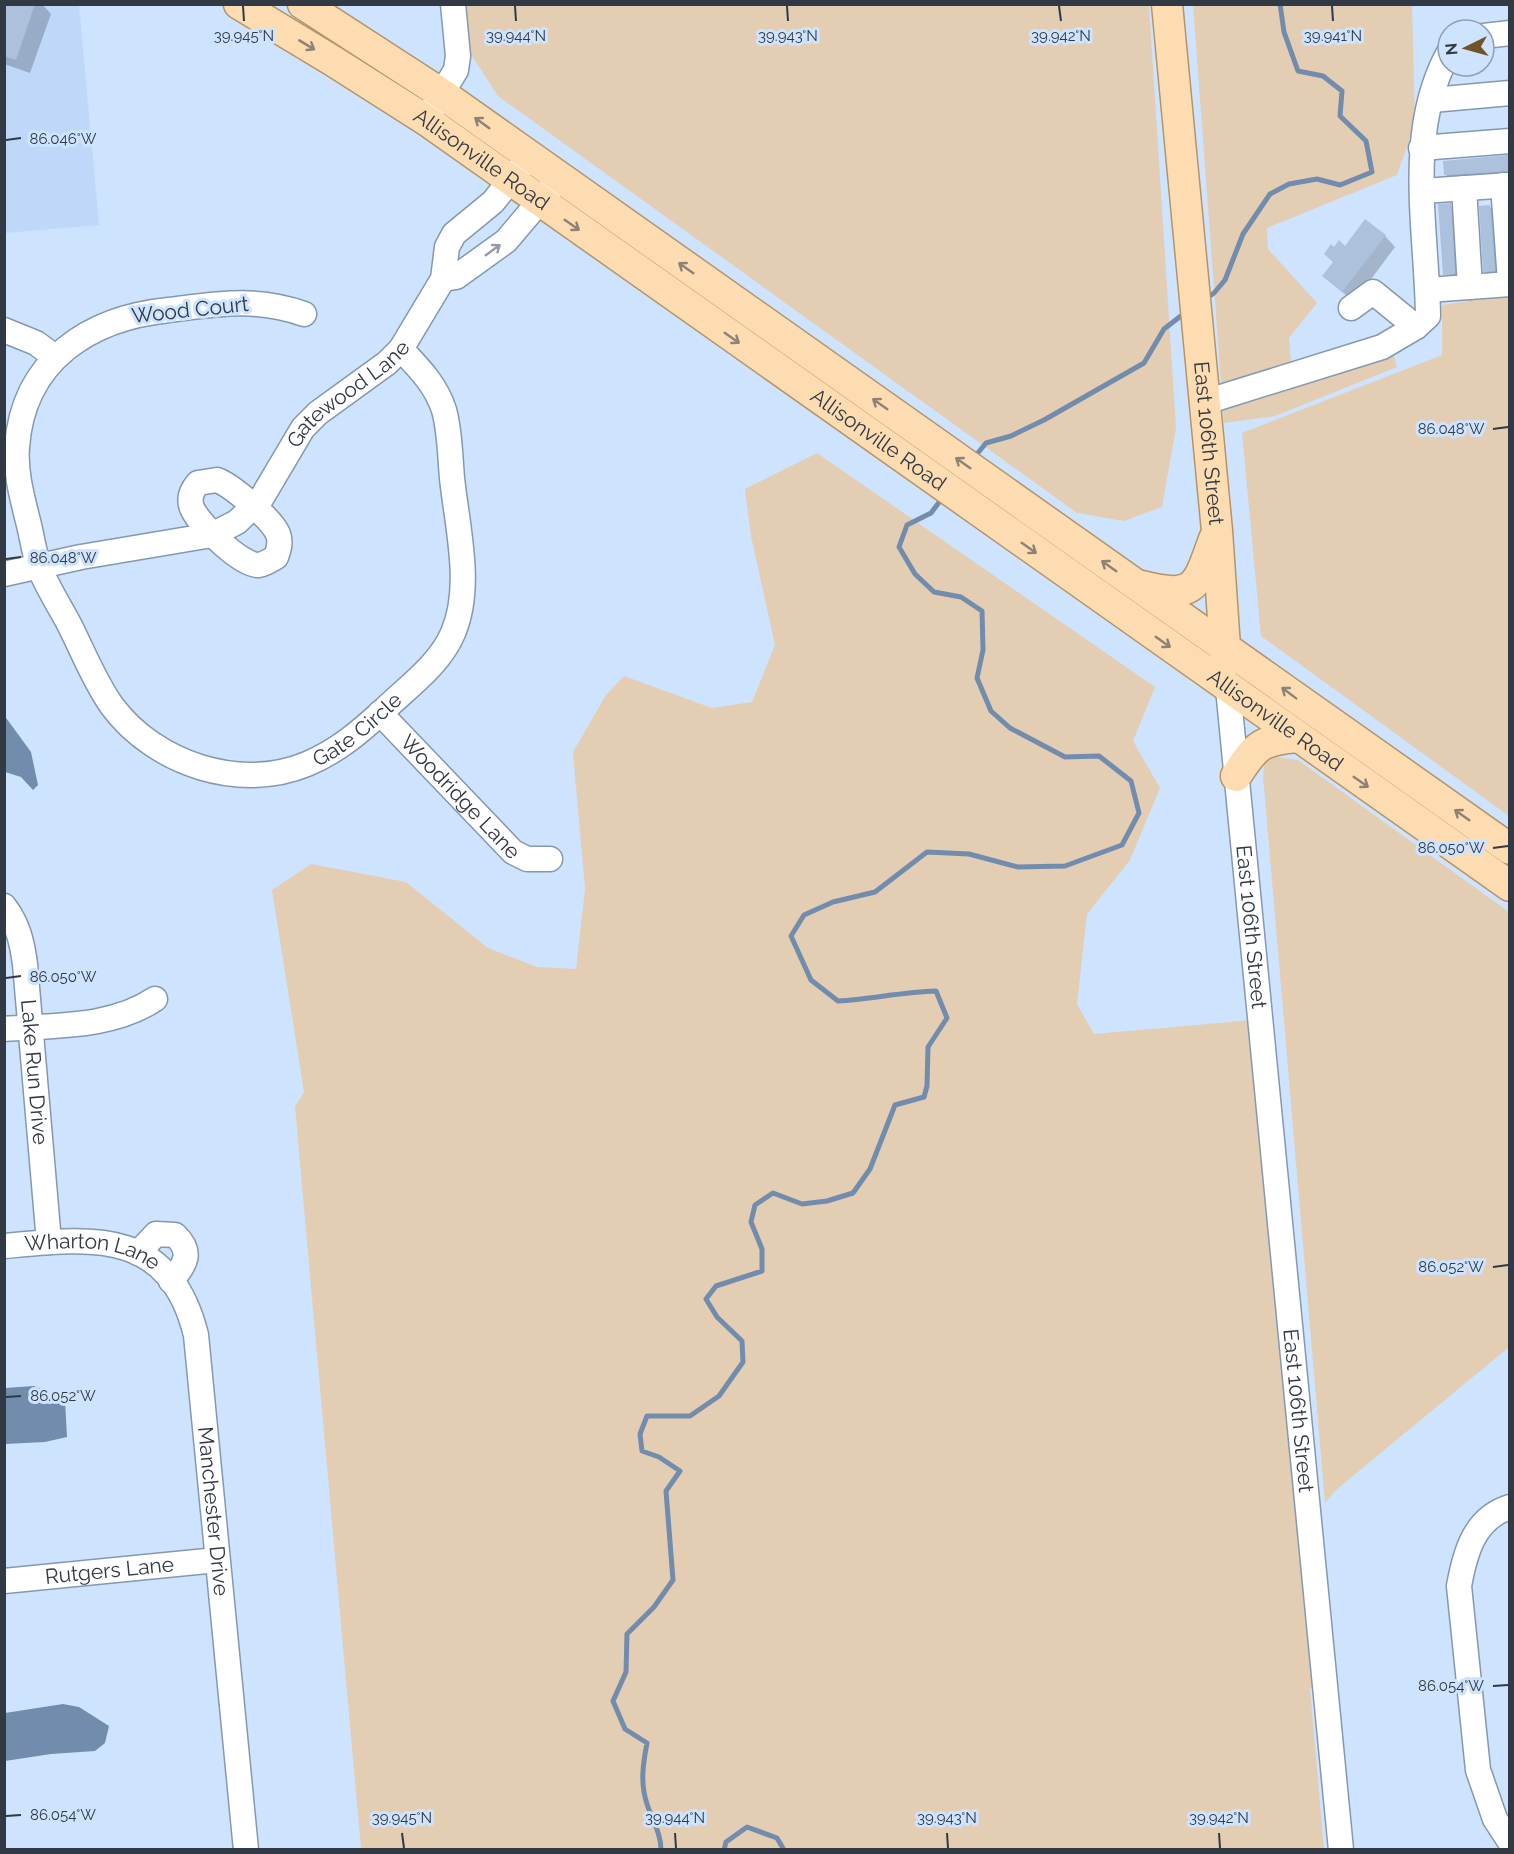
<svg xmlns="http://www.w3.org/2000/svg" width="1514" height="1854" viewBox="0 0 1514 1854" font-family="Raleway,sans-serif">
  <rect width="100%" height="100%" fill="#cee3fe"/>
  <path fill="#bfd8f9" d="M5,5H79L99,225L5,233Z"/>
  <path fill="#e3ceb3" d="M466,5H1149L1176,428L1162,507L1124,521L1077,513L498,96L470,53Z
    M1193,5H1412L1415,123L1397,175L1267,228L1268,249L1317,303L1289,338L1293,386L1393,352L1397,367L1275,416L1224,423Z
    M1509,295V816L1261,636L1242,433L1442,355V305Z
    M817,453L1155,687L1133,741L1160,788L1130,860L1087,914L1077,1004L1094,1034L1253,1020L1317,1687L1310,1688L1324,1849H361L295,1107L304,1092L272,890L311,864L406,882L488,948L537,967L576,969L585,889L573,752L606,695L624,676L712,708L752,702L775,645L751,536L745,489Z
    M1271,756L1298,760L1509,912V1347L1336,1490L1325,1503L1263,775L1264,765Z"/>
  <path fill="#728cae" d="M4,715L31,752L38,785L33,790L21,777L5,772Z
    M34,1386L65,1400L67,1437L45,1442L5,1444V1388Z
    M63,1704L79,1707L109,1726L105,1743L95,1751L51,1754L5,1761V1713Z"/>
  <path fill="#0003" d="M4,4H42L51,14L30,73L4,64Z
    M1510,157V185L1460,189L1446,175L1445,162Z
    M1450,205L1461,216L1465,284L1455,285L1445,274Z
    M1490,207L1500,217L1505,281L1496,282L1485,271Z
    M1385,236L1395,247L1354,302L1324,276L1334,263L1335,249Z"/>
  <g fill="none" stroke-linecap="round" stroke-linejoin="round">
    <path stroke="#728cae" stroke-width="5" d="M1204,300L1214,293L1225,280L1243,234L1270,194L1289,184L1317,179L1340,185L1372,172L1366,141L1340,116L1342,91L1323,76L1298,71L1284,32L1280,4
      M973,459L986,443L1011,436L1044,420L1144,363L1164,329L1186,312
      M661,1850C661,1833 652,1820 647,1804C640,1783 643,1764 647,1743L625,1729L613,1701L626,1672L627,1634L654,1607L673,1580L666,1491L680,1471L659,1457L642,1451L640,1434L647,1416H690L719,1396L743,1362L742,1341L717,1317L706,1299L716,1286L762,1271V1249L751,1222L755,1205L773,1193L802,1204L827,1201L853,1193L870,1169L895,1105L924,1097L927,1086L928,1047L947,1018L936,991C903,992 871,999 838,1001L811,980L791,936L804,915L833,902L875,892L927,852L969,854L1018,867L1065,866L1122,845L1139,813L1131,781L1099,756L1065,757L1010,728L991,711L977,678L983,650L982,611L961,597L934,592L915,574L899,547L907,525L931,513L943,497
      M724,1850L726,1842L747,1827L777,1838L784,1850"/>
  </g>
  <path fill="#acc1db" d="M4,4H35L16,60L4,56Z
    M1509,155V171L1444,175L1443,161Z
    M1451,203L1455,274L1443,275L1438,204Z
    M1490,205L1495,271L1483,272L1479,206Z
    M1365,219L1386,235L1342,292L1322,276L1333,262L1324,254L1331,244L1334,247L1339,240L1345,246Z"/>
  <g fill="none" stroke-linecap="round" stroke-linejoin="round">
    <defs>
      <g id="minor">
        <path d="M1484,36L1510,33"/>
        <path d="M1432,100L1510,93"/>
        <path d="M433,108L456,70L458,56L453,4"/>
        <path d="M1421,148L1510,141"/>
        <path d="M1503,185L1510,281"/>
        <path d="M1464,188L1470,287"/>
        <path d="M1423,191L1510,185"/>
        <path d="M443,279L456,277L506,241L551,188"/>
        <path d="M1428,290L1510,284"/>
        <path d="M1351,308L1373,292L1416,327"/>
        <path id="s1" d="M304,314C256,297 218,304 169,310C90,318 23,360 17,447C15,472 22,497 28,521C32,536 34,553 39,567C47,586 58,604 68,622C82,649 94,681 112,706C155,764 240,792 307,764C338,751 361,731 385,709C409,686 440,664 453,633C473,587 457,526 452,478C450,456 450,431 444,410C436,385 419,368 401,349"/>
        <path d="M4,330L36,343L55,357"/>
        <path d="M1203,398H1218L1382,347L1416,327L1428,316C1427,230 1405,133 1448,54"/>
        <path d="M217,480C231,485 272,519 278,534C281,542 279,549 276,557C271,560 265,564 259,565C241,566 199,524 192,508C188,498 192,490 198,483Z"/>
        <path id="s2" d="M4,574L81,557L212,535L237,522L261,499L303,428L318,413L387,363L401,349L443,279L447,247L454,234L493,202L521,167"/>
        <path id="s3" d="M1228,688L1341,1850"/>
        <path id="s4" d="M380,713L513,852L527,859H550"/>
        <path id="s5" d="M4,906C18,924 22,942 25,964L49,1242"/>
        <path d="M4,1029C55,1025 112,1028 155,999"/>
        <path id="s6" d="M4,1246C92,1238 169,1227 196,1335L246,1850"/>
        <path d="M138,1253L156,1234L175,1235C193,1252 186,1264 171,1281"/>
        <path d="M1510,1507C1474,1518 1465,1553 1459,1586L1478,1770L1495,1819L1510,1842"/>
        <path id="s7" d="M4,1581L217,1560"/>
      </g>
      <g id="major">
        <path id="s8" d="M239,4L333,61L426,120L1510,886"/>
        <path d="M303,4L442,94L1510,849"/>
        <path id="s9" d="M1167,4L1217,531L1226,662"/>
        <path d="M1142,586C1196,600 1197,586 1214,539"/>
        <path d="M1236,776C1256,745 1261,740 1298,737"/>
      </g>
    </defs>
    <use href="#minor" stroke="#8498b1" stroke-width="27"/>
    <use href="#major" stroke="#b49469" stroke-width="33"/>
    <use href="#minor" stroke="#fff" stroke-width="24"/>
    <use href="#major" stroke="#fddcb1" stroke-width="30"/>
  </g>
  <defs><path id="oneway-shaft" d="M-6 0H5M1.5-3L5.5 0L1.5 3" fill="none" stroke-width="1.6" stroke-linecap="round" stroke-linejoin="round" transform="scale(1.5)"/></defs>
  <g stroke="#8d8275">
    <use href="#oneway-shaft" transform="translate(307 45) rotate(31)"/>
    <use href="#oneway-shaft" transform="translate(482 123) rotate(-144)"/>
    <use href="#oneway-shaft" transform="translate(572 225) rotate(35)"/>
    <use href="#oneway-shaft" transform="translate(686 268) rotate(-145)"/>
    <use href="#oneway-shaft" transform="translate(732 338) rotate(35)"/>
    <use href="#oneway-shaft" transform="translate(880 404) rotate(-145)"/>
    <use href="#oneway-shaft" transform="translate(963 463) rotate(-145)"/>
    <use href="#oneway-shaft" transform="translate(1029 548) rotate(35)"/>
    <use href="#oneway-shaft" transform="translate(1109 566) rotate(-145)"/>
    <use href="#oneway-shaft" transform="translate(1163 642) rotate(35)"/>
    <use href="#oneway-shaft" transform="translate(1289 693) rotate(-143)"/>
    <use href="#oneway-shaft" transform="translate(1361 782) rotate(35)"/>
    <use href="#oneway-shaft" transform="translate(1462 815) rotate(-145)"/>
  </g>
  <use stroke="#989ca2" href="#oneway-shaft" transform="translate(493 250) rotate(-36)"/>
  <path fill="none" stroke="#313944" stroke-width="2" d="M243,6L244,21M515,6L516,21M787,6L788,21M1059,6L1061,21M1332,6L1333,21M6,140L21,138M1493,429L1508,427M6,559L21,557M1493,848L1508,846M6,978L21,976M1493,1267L1508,1265M6,1397L21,1396M1493,1686L1508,1685M6,1816L21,1815M402,1833L404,1848M675,1833L676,1848M947,1833L948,1848M1219,1833L1220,1848"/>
  <g text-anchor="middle" stroke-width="6" stroke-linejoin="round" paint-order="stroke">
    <g font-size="21" fill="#313944" stroke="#cee3fe">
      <text dy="7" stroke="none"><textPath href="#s8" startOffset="288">Allisonville Road</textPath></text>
      <text transform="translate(190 310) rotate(-6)" y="7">Wood Court</text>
      <text dy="7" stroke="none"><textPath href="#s2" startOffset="412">Gatewood Lane</textPath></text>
      <text dy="7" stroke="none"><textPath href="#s8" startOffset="774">Allisonville Road</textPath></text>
      <text dy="7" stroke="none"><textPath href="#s9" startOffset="441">East 106th Street</textPath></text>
      <text dy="7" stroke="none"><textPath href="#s8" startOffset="1260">Allisonville Road</textPath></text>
      <text dy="7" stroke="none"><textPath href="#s1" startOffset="920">Gate Circle</textPath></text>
      <text dy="7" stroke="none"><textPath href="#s4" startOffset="116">Woodridge Lane</textPath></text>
      <text dy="7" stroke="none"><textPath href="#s3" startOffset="240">East 106th Street</textPath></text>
      <text dy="7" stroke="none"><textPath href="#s5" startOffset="171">Lake Run Drive</textPath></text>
      <text dy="7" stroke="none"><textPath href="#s6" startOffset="90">Wharton Lane</textPath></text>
      <text dy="7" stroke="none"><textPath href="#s3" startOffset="726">East 106th Street</textPath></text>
      <text dy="7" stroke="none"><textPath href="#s6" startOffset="417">Manchester Drive</textPath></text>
      <text dy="7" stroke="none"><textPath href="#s7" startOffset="106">Rutgers Lane</textPath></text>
    </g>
  </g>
  <g font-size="15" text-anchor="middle" fill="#313944" stroke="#cee3fe" stroke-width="6" stroke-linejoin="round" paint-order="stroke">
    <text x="244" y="41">39.945°N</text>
    <text x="516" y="41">39.944°N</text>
    <text x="788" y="41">39.943°N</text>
    <text x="1061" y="41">39.942°N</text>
    <text x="1333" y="41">39.941°N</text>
    <text x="63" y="144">86.046°W</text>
    <text x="1451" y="434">86.048°W</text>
    <text x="63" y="563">86.048°W</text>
    <text x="1451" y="853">86.050°W</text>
    <text x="63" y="982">86.050°W</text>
    <text x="1451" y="1272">86.052°W</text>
    <text x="63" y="1401">86.052°W</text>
    <text x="1451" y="1691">86.054°W</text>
    <text x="63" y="1820">86.054°W</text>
    <text x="402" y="1823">39.945°N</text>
    <text x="675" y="1823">39.944°N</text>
    <text x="947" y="1823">39.943°N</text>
    <text x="1219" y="1823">39.942°N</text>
  </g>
  <rect width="1514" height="1854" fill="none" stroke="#313944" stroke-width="12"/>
  <g transform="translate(1466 48) rotate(265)"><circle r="28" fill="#cee3fe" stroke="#8f9fb4" stroke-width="1.5"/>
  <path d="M0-4.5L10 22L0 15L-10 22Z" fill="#725328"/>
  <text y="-9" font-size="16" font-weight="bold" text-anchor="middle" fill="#313944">N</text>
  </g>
</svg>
